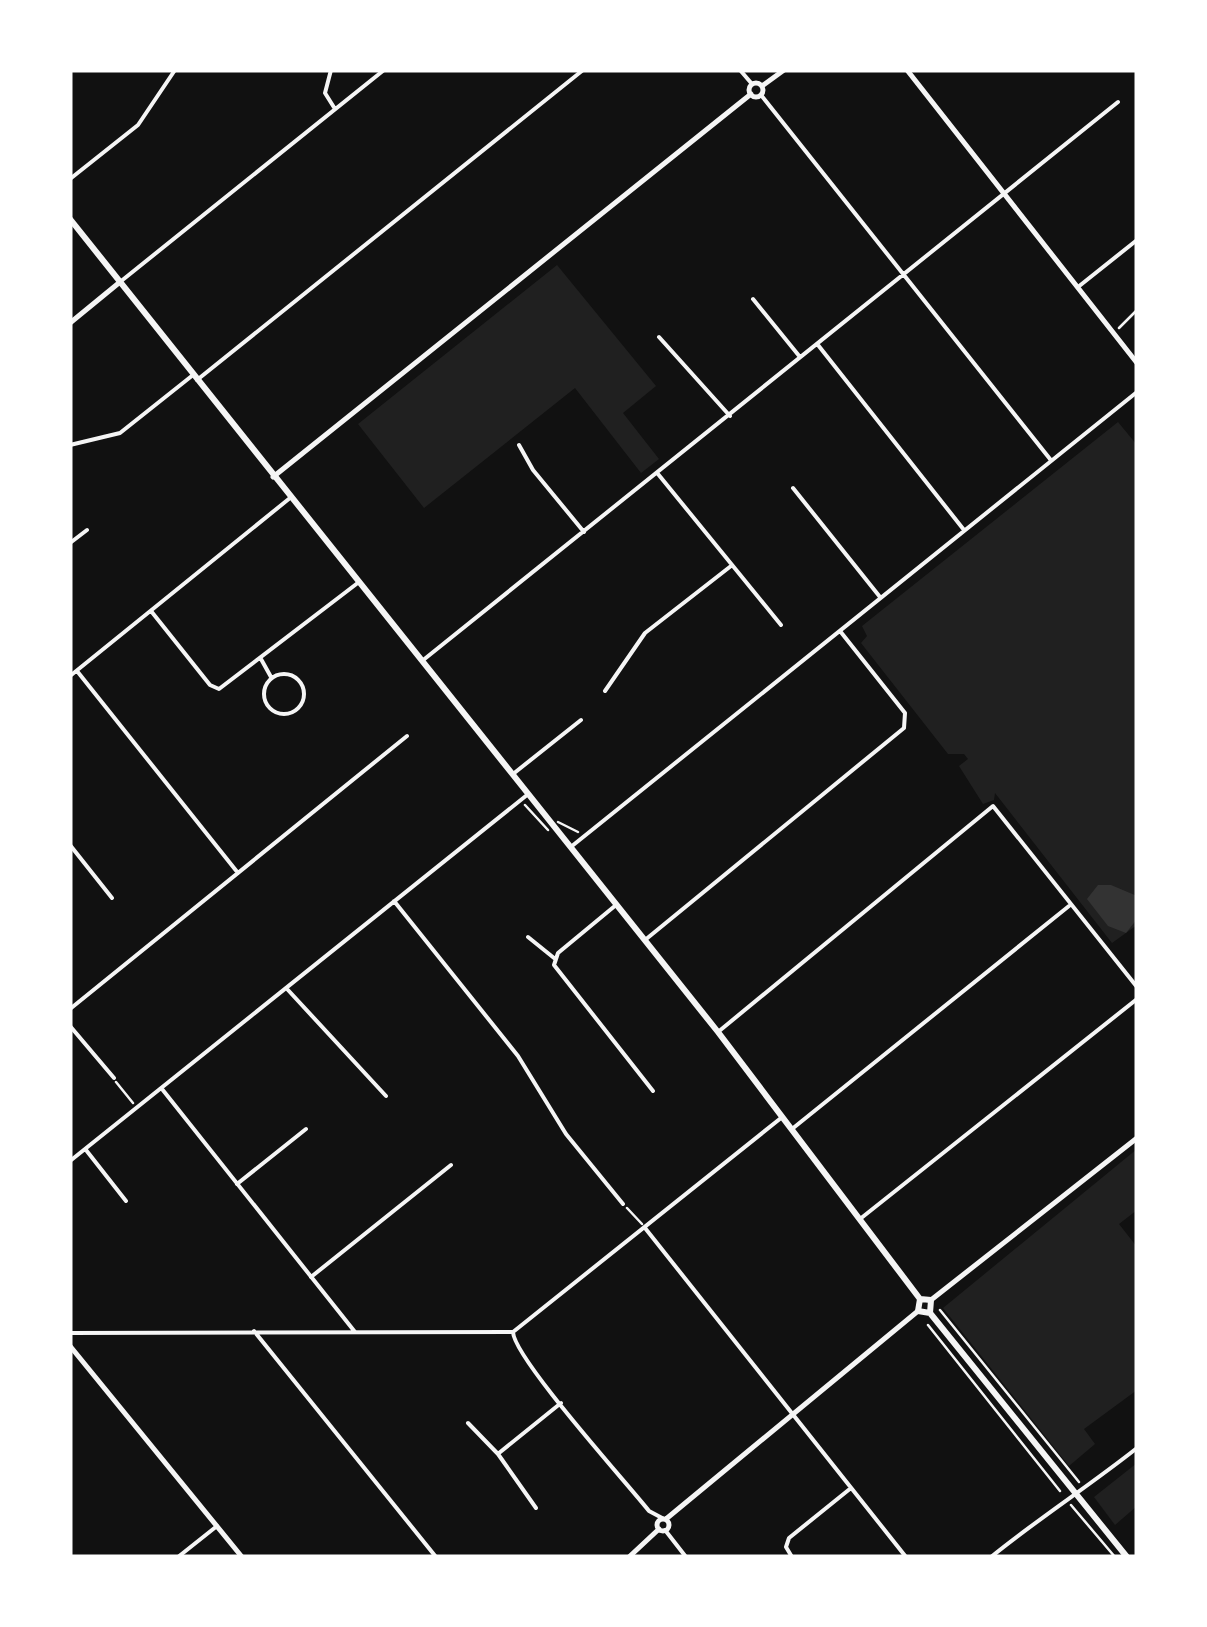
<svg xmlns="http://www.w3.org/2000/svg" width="1207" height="1627" viewBox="0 0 1207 1627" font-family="'Titillium Web',sans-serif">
  <rect width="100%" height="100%" fill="#111"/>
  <path fill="#202020" d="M557,265L656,386L623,413L659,459L641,473L575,388L424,508L358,424Z
    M1118,422L1137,445V925L1112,943L995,793L994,800L983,804L959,766L968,759L964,754H948L861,643L867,636L862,626Z
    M1137,1149V1210L1119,1224L1137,1247V1390L1084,1429L1095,1444L1069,1466L943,1308Z
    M1137,1463V1506L1115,1525L1094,1497Z"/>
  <path fill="#333" d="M1098,885H1111L1137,896V919L1126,933L1108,926L1087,899Z"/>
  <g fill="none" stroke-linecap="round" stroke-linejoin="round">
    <path stroke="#f5f5f5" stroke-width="2.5" d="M1119,328L1137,310
      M525,805L548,830
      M558,822L578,832
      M116,1082L133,1103
      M627,1208L642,1224
      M940,1310L1079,1482
      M928,1325L1060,1491
      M1071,1505L1115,1557"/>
    <path stroke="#f5f5f5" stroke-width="4" d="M331,70L325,93L335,109
      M740,70L752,84
      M761,95L1050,459
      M70,179L138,125L175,70
      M120,282L384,70
      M1078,287L1137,240
      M753,299L800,357
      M659,337L730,416
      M818,345L964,530
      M197,380L583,70
      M70,445L120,433L193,375
      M519,445L533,470L584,532
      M658,474L781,625
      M793,488L880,597
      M70,543L87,530
      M151,611L210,685L219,689L359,582
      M261,659L271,677
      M422,661L1118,102
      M77,671L238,873
      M264 694a20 20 0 1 1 40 0a20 20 0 1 1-40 0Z
      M70,676L290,498
      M605,691L645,633L731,566
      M513,774L581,720
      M70,845L112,898
      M572,846L1137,392
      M394,901L518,1056L566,1134L623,1204
      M616,905L558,953L554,965L653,1091
      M528,937L554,958
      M645,940L904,728L905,713L840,631
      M288,990L386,1096
      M70,1009L407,736
      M70,1026L114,1078
      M718,1032L993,806L1137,987
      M162,1089L355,1332
      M792,1129L1069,906
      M86,1150L126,1201
      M70,1161L527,795
      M237,1184L306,1129
      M860,1219L1137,999
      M645,1228L906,1557
      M311,1277L451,1165
      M254,1331L436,1557
      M513,1332C514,1358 626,1482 649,1511L664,1519
      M70,1333L513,1332L781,1118
      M468,1423L498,1454L536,1508
      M499,1453L561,1403
      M665,1530L686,1557
      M178,1557L217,1526
      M792,1557L786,1547L789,1538L851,1488
      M991,1557C1039,1518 1089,1486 1137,1448"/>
    <path stroke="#f5f5f5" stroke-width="5" d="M907,70L1137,363
      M749 90a7 7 0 1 1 14 0a7 7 0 1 1-14 0Z
      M762,86L784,70
      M70,323L120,282
      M273,477L751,94
      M931,1300L1137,1138
      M70,1346L242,1557
      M666,1519L918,1311
      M657 1525a6 6 0 1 1 12 0a6 6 0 1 1-12 0Z
      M629,1557L659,1529"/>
    <path stroke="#f5f5f5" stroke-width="6" d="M70,219L718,1032L920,1299
      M920,1299L931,1300L930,1313
      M920,1299L918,1311L930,1313
      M930,1313L1127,1557"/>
  </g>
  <rect width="1207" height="1627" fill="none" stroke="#ffffff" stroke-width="145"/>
</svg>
